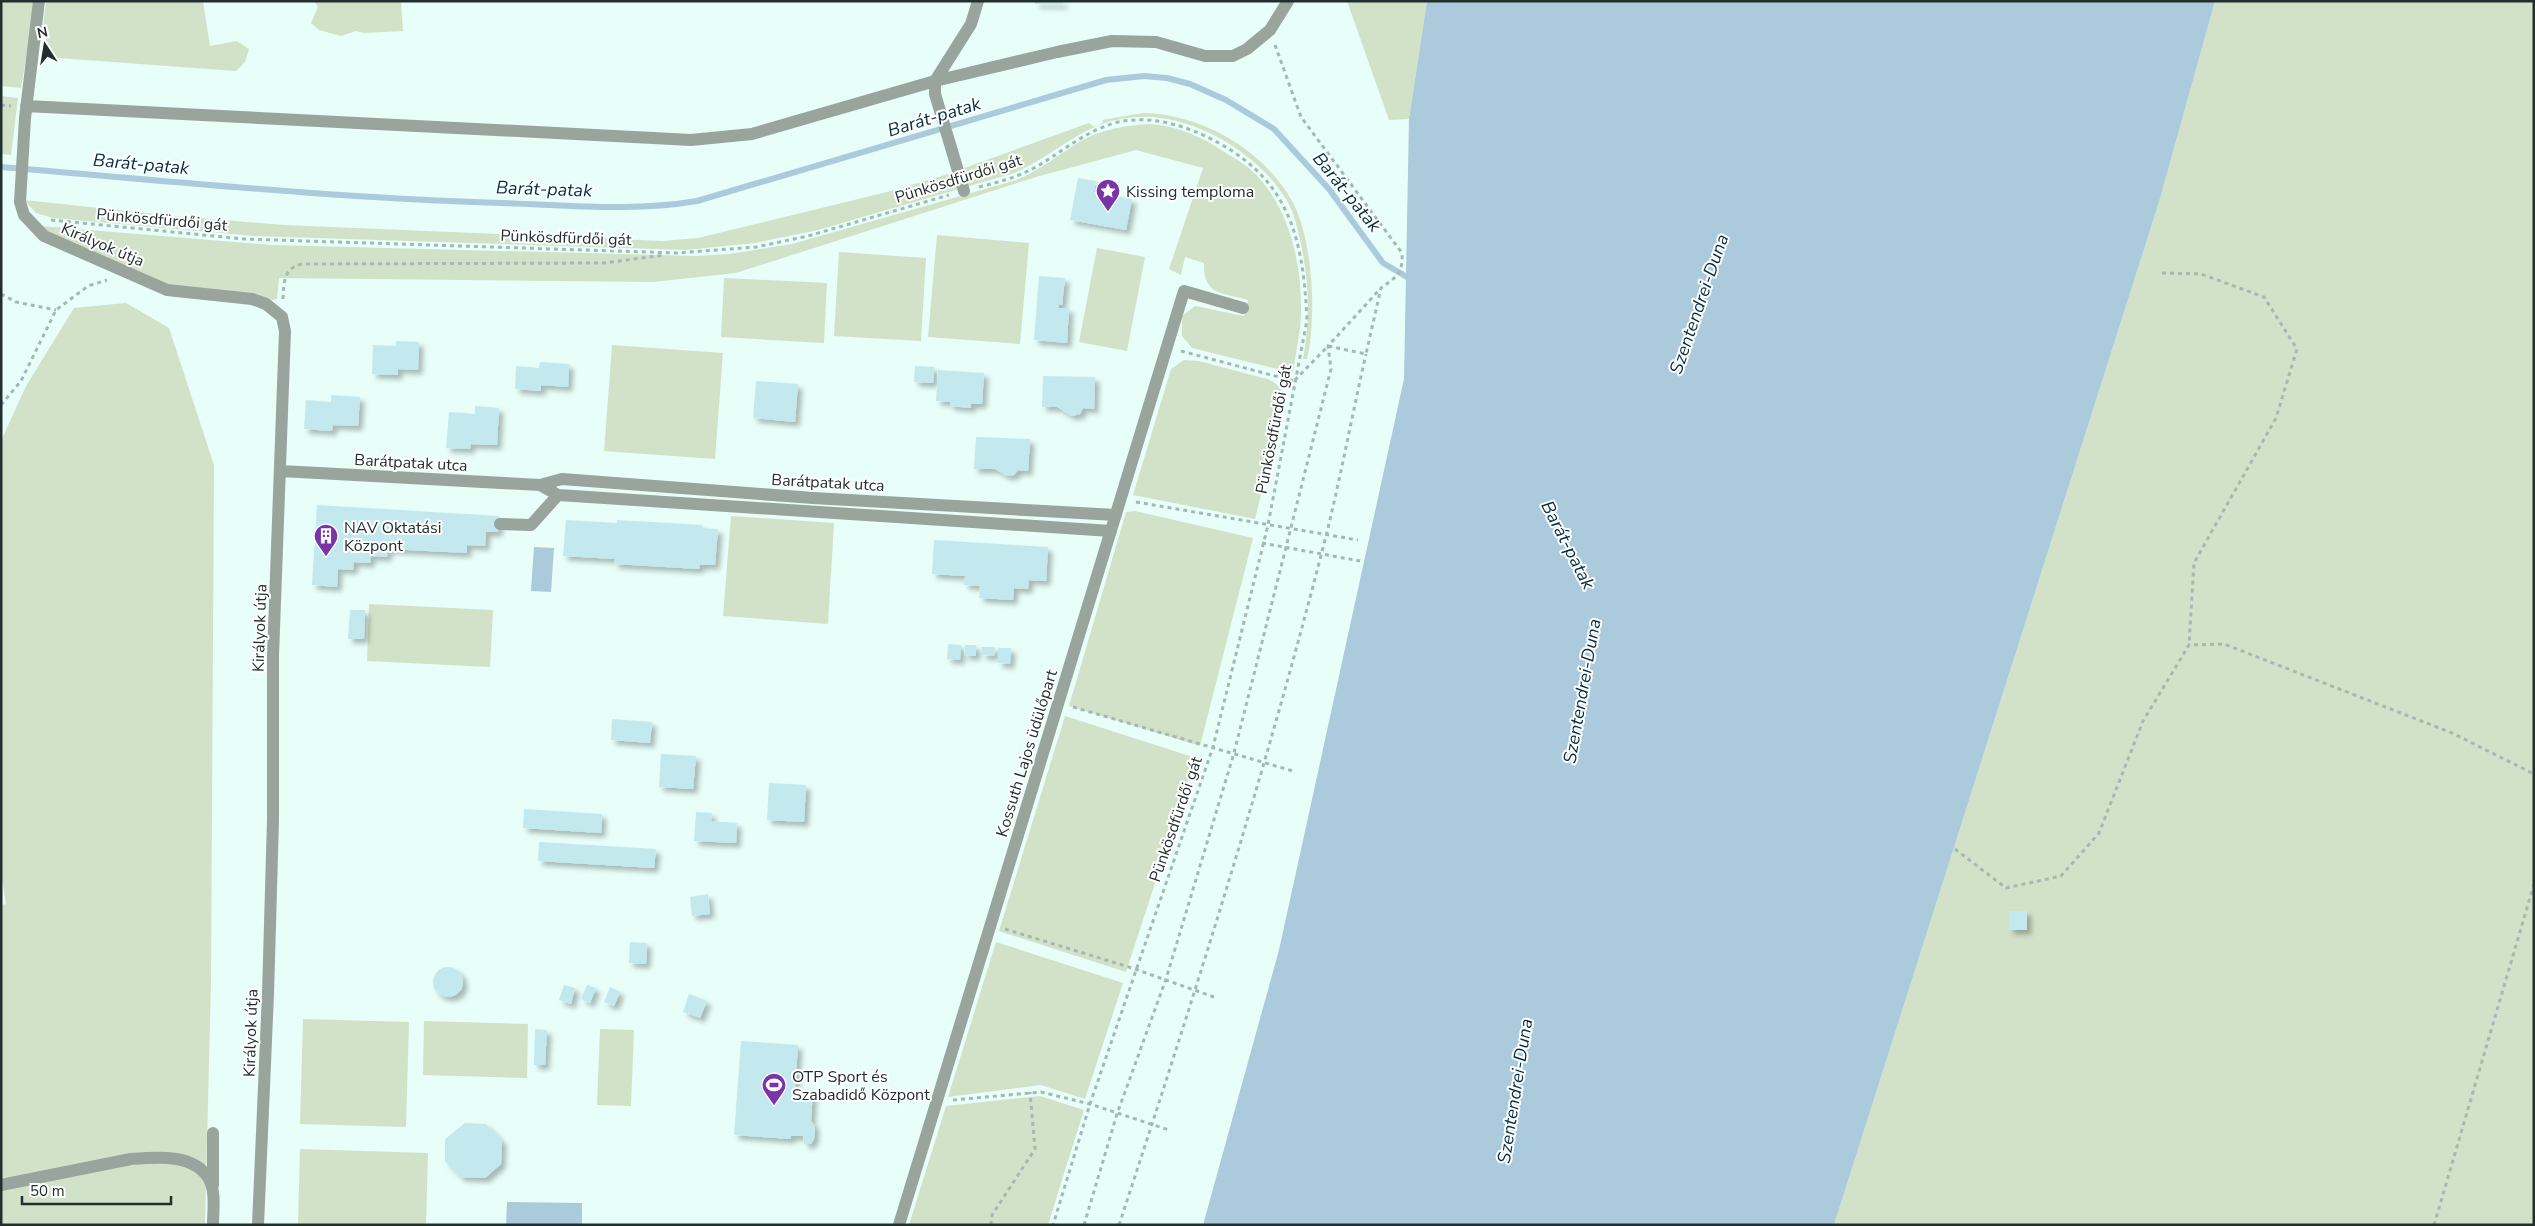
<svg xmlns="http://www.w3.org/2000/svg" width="2535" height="1226" viewBox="0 0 2535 1226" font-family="'Nunito Sans',sans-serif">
  <defs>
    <filter id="shadow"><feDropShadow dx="4.5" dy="4.5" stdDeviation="2.5" flood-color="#0004"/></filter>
  </defs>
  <rect width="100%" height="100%" fill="#e7fef9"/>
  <path fill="#d2e2c8" d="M1,1H36L21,88L1,86Z
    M46,1H203L210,46L237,41L249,49L245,62L236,71L44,57L42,37Z
    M314,1H401L403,31L364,33L356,31L341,36L319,30L311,23L318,7Z
    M1347,1H1427L1409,119L1389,120Z
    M2215,1H2534V1225H1834L2159,202Z
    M1,96L18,98L11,155L1,154Z
    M1143,113C1201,114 1263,149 1292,201C1313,239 1317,317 1307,359H1303C1311,316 1309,277 1299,235C1296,223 1293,210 1286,199C1268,170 1240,148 1210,133C1181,120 1153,113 1121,119C1080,126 1052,157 1014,173L818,230L755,243L685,250L254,236L53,218L36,213L24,200L174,216L284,225L663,241L698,238L891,191L945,175L1089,123L1094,127L1103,123L1102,120Z
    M1148,124C1178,126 1201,136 1226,153C1237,160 1250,167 1259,178C1291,213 1302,267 1301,313C1301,333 1295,354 1293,373L1192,348L1182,336V316L1195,306L1244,316L1248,300C1222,293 1203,295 1204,263L1185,257L1181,275L1169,269L1203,168L1136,150L1036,177L736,273L653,282L279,278L277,299L272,300L176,287L153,280L45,231L41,226L272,245L697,256L729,254L792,244L1013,181C1039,172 1057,155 1081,141C1102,129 1125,126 1148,124Z
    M937,235L1029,243L1020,344L928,337Z
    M1097,248L1145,257L1127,351L1079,342Z
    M839,252L926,258L921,341L834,336Z
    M724,278L827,283L824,343L721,337Z
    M126,303L169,328L214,465L211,982L205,1225H1V905L6,904L1,872V441L26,386L74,308Z
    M612,345L723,353L715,459L604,451Z
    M1184,360L1199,361L1267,379C1279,383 1285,392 1283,405L1255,519L1133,495L1171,369Z
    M1135,511L1253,538L1200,746L1069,706L1126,512Z
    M731,516L834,523L828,624L723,616Z
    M369,604L493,610L490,667L367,661Z
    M1065,716L1196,758L1126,972L999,931Z
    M996,942L1123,983L1085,1099L1041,1085L948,1097Z
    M303,1019L409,1022L406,1127L300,1124Z
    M424,1021L528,1024L527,1078L423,1075Z
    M600,1029L634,1030L631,1106L597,1105Z
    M1040,1096L1084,1110L1048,1225H909L946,1106Z
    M300,1149L428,1153L426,1225L298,1224Z"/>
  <path fill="#abcadb" d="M1427,1H2215L2159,202L1834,1225H1203L1279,950L1404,379L1409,119Z
    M534,547L554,548L551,592L531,591Z
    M507,1202L582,1203V1225H506Z"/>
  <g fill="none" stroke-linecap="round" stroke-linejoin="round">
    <path stroke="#abcadb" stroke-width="6" d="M1,167C168,181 334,198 502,203C566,205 633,212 697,201L1106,80L1144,76L1167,78L1190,84L1226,100L1274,129L1329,189L1383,263L1414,281"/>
  </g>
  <path fill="#c3e9ef" filter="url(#shadow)" d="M1035,1H1063V4H1035Z
    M1078,178L1096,181L1094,192L1132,199L1126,230L1070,220Z
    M1039,276L1065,278L1062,305H1059L1058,308H1069L1067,343L1034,340Z
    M396,341L419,342L418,370L398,369V375L372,374L373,345L396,346Z
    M540,362L569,364L568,387L541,385V391L515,389L516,366L539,368Z
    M915,366L934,367L933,383L914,382Z
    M938,370L984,373L982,404H971V408L950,406V402L936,401Z
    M1043,376L1095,377L1094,409L1083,408L1080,414L1072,416L1057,407H1042Z
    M756,381L798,384L795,422L753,418Z
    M331,395L360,397L358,426L333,425L332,431L304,429L306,400L331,402Z
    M475,406L499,408L497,445L471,444L470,449L446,448L449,412L475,414Z
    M976,437L1030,439L1028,471L1018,470L1014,475L1007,476L995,469H974Z
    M317,505L499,516L498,532H486L485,546L467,545V553L388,549L387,557L371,556L370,563L354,562L353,570L338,569L337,587L312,585Z
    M566,520L617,523V520L702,525V528L718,529L715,565H700L699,569L614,564L615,559L563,556Z
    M934,540L1048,547L1046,581L1029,580L1028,589L1014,588L1013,600L979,598L980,586L964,585L965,576L932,574Z
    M350,610H365L364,639H348Z
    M948,644L961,645L960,660L947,659Z
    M965,645H976V656L964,655Z
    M982,647H995L994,656L982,655Z
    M998,648H1011L1010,664L998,663Z
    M612,719L652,722L650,743L611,740Z
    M661,754L696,756L693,789L659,787Z
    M769,783L806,785L804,822L767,820Z
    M524,809L602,814L601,833L523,828Z
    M696,812L712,813L711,821L737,823L736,843L694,841Z
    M539,842L656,849L654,868L538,861Z
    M708,894L710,914L692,916L690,897Z
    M2009,911H2027V930H2009Z
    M630,942L647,943L646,964L629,963Z
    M433 982a15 15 0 1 1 30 0a15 15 0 1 1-30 0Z
    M564,985L575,988L571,1004L559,1000Z
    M587,985L596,988L590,1003L581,999Z
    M610,987L620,992L614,1006L604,1002Z
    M689,994L707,1001L700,1018L683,1012Z
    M535,1029L547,1030L545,1065H534Z
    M741,1041L798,1045L795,1089L813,1090L811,1121L815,1126L814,1139L811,1144H804L803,1136H791V1139L734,1135Z
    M465,1123L486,1124L502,1141L501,1164L485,1178L461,1177L445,1161V1139Z"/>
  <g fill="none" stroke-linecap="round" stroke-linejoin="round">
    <path stroke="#a4b9b5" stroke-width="3" stroke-dasharray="4 4" stroke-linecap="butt" d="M1275,45L1301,117L1402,253C1403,275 1397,276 1381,288L1366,354L1328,346L1294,381
      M1,105L11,106
      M979,187C999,182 1018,177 1036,167C1063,151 1087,130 1118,122C1147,116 1177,123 1203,135C1287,174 1303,232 1307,320L1268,525L1213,747L1090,1104L1053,1225
      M51,220L244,239L677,253L756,247L808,236L949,195
      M2162,273L2201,274L2264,297L2297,349L2276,418L2194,563L2189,645
      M1,294L16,302L56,310
      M283,299C284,283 283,268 302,264L604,263L665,255
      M1181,351L1294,381
      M1,405L21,381L56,310L88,286L107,280
      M1136,502L1358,540
      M1262,543L1360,561
      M1073,707L1293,771
      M1955,849L2006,888L2061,876L2099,833L2143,721L2189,645L2224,644L2452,733L2534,774
      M1005,929L1132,968L1214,997
      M953,1100L1041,1092L1090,1104L1169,1130
      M991,1225L992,1215L1035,1149L1030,1092
      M1084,1225L1117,1114L1166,979L1234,753L1331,369L1328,346L1381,288
      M1119,1225C1194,997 1267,768 1326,536C1341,476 1352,415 1366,354
      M2434,1225L2534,884"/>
    <path stroke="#98a49c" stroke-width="12" d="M39,1L25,118L20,202L24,215L44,236L167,290L252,299L266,304L282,317L285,331L273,656V820L268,994L258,1225
      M935,81V94L964,191
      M935,81L971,24L978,1
      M26,106L653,138L691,140L752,134L935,81L1057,52L1112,41L1156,42L1205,56H1233L1247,49L1270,30L1288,1
      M281,471L540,485L562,479L813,498L1116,515
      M540,485L558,495L1111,531
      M500,524L531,525L558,495
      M1,1185L131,1159C156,1157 194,1153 209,1179C216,1192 213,1211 213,1225
      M213,1185V1133
      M899,1225L1184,291L1243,308"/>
  </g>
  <defs>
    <symbol id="sight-pin" viewBox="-11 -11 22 30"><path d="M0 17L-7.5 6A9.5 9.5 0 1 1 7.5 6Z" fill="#7935a8" stroke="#fff"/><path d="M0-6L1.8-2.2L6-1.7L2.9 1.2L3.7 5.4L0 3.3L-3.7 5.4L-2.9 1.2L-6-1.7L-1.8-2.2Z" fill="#fff"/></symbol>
    <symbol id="building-pin" viewBox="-11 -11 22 30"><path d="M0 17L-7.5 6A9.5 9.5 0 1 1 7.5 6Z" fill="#7935a8" stroke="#fff"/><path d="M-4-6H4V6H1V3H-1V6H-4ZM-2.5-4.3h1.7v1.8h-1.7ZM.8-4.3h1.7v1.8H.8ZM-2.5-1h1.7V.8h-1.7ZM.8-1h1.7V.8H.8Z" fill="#fff"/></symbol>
    <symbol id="stadium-pin" viewBox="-11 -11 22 30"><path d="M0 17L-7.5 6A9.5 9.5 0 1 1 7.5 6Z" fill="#7935a8" stroke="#fff"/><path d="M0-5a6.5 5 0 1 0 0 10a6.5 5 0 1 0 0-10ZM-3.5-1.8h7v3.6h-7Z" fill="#fff"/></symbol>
  </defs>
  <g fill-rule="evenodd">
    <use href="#sight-pin" x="1094" y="177" width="28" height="38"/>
    <use href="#building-pin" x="312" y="522" width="28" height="38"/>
    <use href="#stadium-pin" x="760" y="1071" width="28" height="38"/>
  </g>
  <g text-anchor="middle" stroke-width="4" stroke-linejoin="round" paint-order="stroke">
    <g font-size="16" fill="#21302e" stroke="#fff">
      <text transform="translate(958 178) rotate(-17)" y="6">Pünkösdfürdői gát</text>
      <text transform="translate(162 219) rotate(5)" y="6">Pünkösdfürdői gát</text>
      <text transform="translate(566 237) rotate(2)" y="6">Pünkösdfürdői gát</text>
      <text transform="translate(103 244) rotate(23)" y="6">Királyok útja</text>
      <text transform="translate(1273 429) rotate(-79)" y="6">Pünkösdfürdői gát</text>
      <text transform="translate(411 462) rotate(3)" y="6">Barátpatak utca</text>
      <text transform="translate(828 482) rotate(3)" y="6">Barátpatak utca</text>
      <text transform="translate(259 628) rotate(-88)" y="6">Királyok útja</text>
      <text transform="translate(1026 753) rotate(-73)" y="6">Kossuth Lajos üdülőpart</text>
      <text transform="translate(1175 819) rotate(-71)" y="6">Pünkösdfürdői gát</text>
      <text transform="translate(250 1033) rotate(-88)" y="6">Királyok útja</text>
    </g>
    <g font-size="16" fill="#21302e" stroke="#fff" text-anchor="start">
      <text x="1126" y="197">Kissing temploma</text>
      <text x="344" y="533">NAV Oktatási<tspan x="344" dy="18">Központ</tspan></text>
      <text x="792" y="1082">OTP Sport és<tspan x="792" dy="18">Szabadidő Központ</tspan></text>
    </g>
    <g font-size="18" font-style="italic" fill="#022e41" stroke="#fff">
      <text transform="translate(934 117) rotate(-17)" y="6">Barát-patak</text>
      <text transform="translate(141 164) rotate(5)" y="6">Barát-patak</text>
      <text transform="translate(544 189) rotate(2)" y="6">Barát-patak</text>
      <text transform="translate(1347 192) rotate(51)" y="6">Barát-patak</text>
      <text transform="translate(1699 304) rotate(-71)" y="6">Szentendrei-Duna</text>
      <text transform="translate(1568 545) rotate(63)" y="6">Barát-patak</text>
      <text transform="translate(1582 691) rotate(-80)" y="6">Szentendrei-Duna</text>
      <text transform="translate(1515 1091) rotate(-81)" y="6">Szentendrei-Duna</text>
    </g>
  </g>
  <rect width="2535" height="1226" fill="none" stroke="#21302e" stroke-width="5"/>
  <g transform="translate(45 45) rotate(348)" stroke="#ffffff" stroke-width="4" paint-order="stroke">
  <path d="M0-4L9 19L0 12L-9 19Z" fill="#21302e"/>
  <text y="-8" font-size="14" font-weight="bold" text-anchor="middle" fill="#21302e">N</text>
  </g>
  <path d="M22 1196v8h149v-8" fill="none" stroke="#21302e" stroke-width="2.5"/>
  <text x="30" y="1196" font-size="15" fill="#21302e" stroke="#ffffff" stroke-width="4" paint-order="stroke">50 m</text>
</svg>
